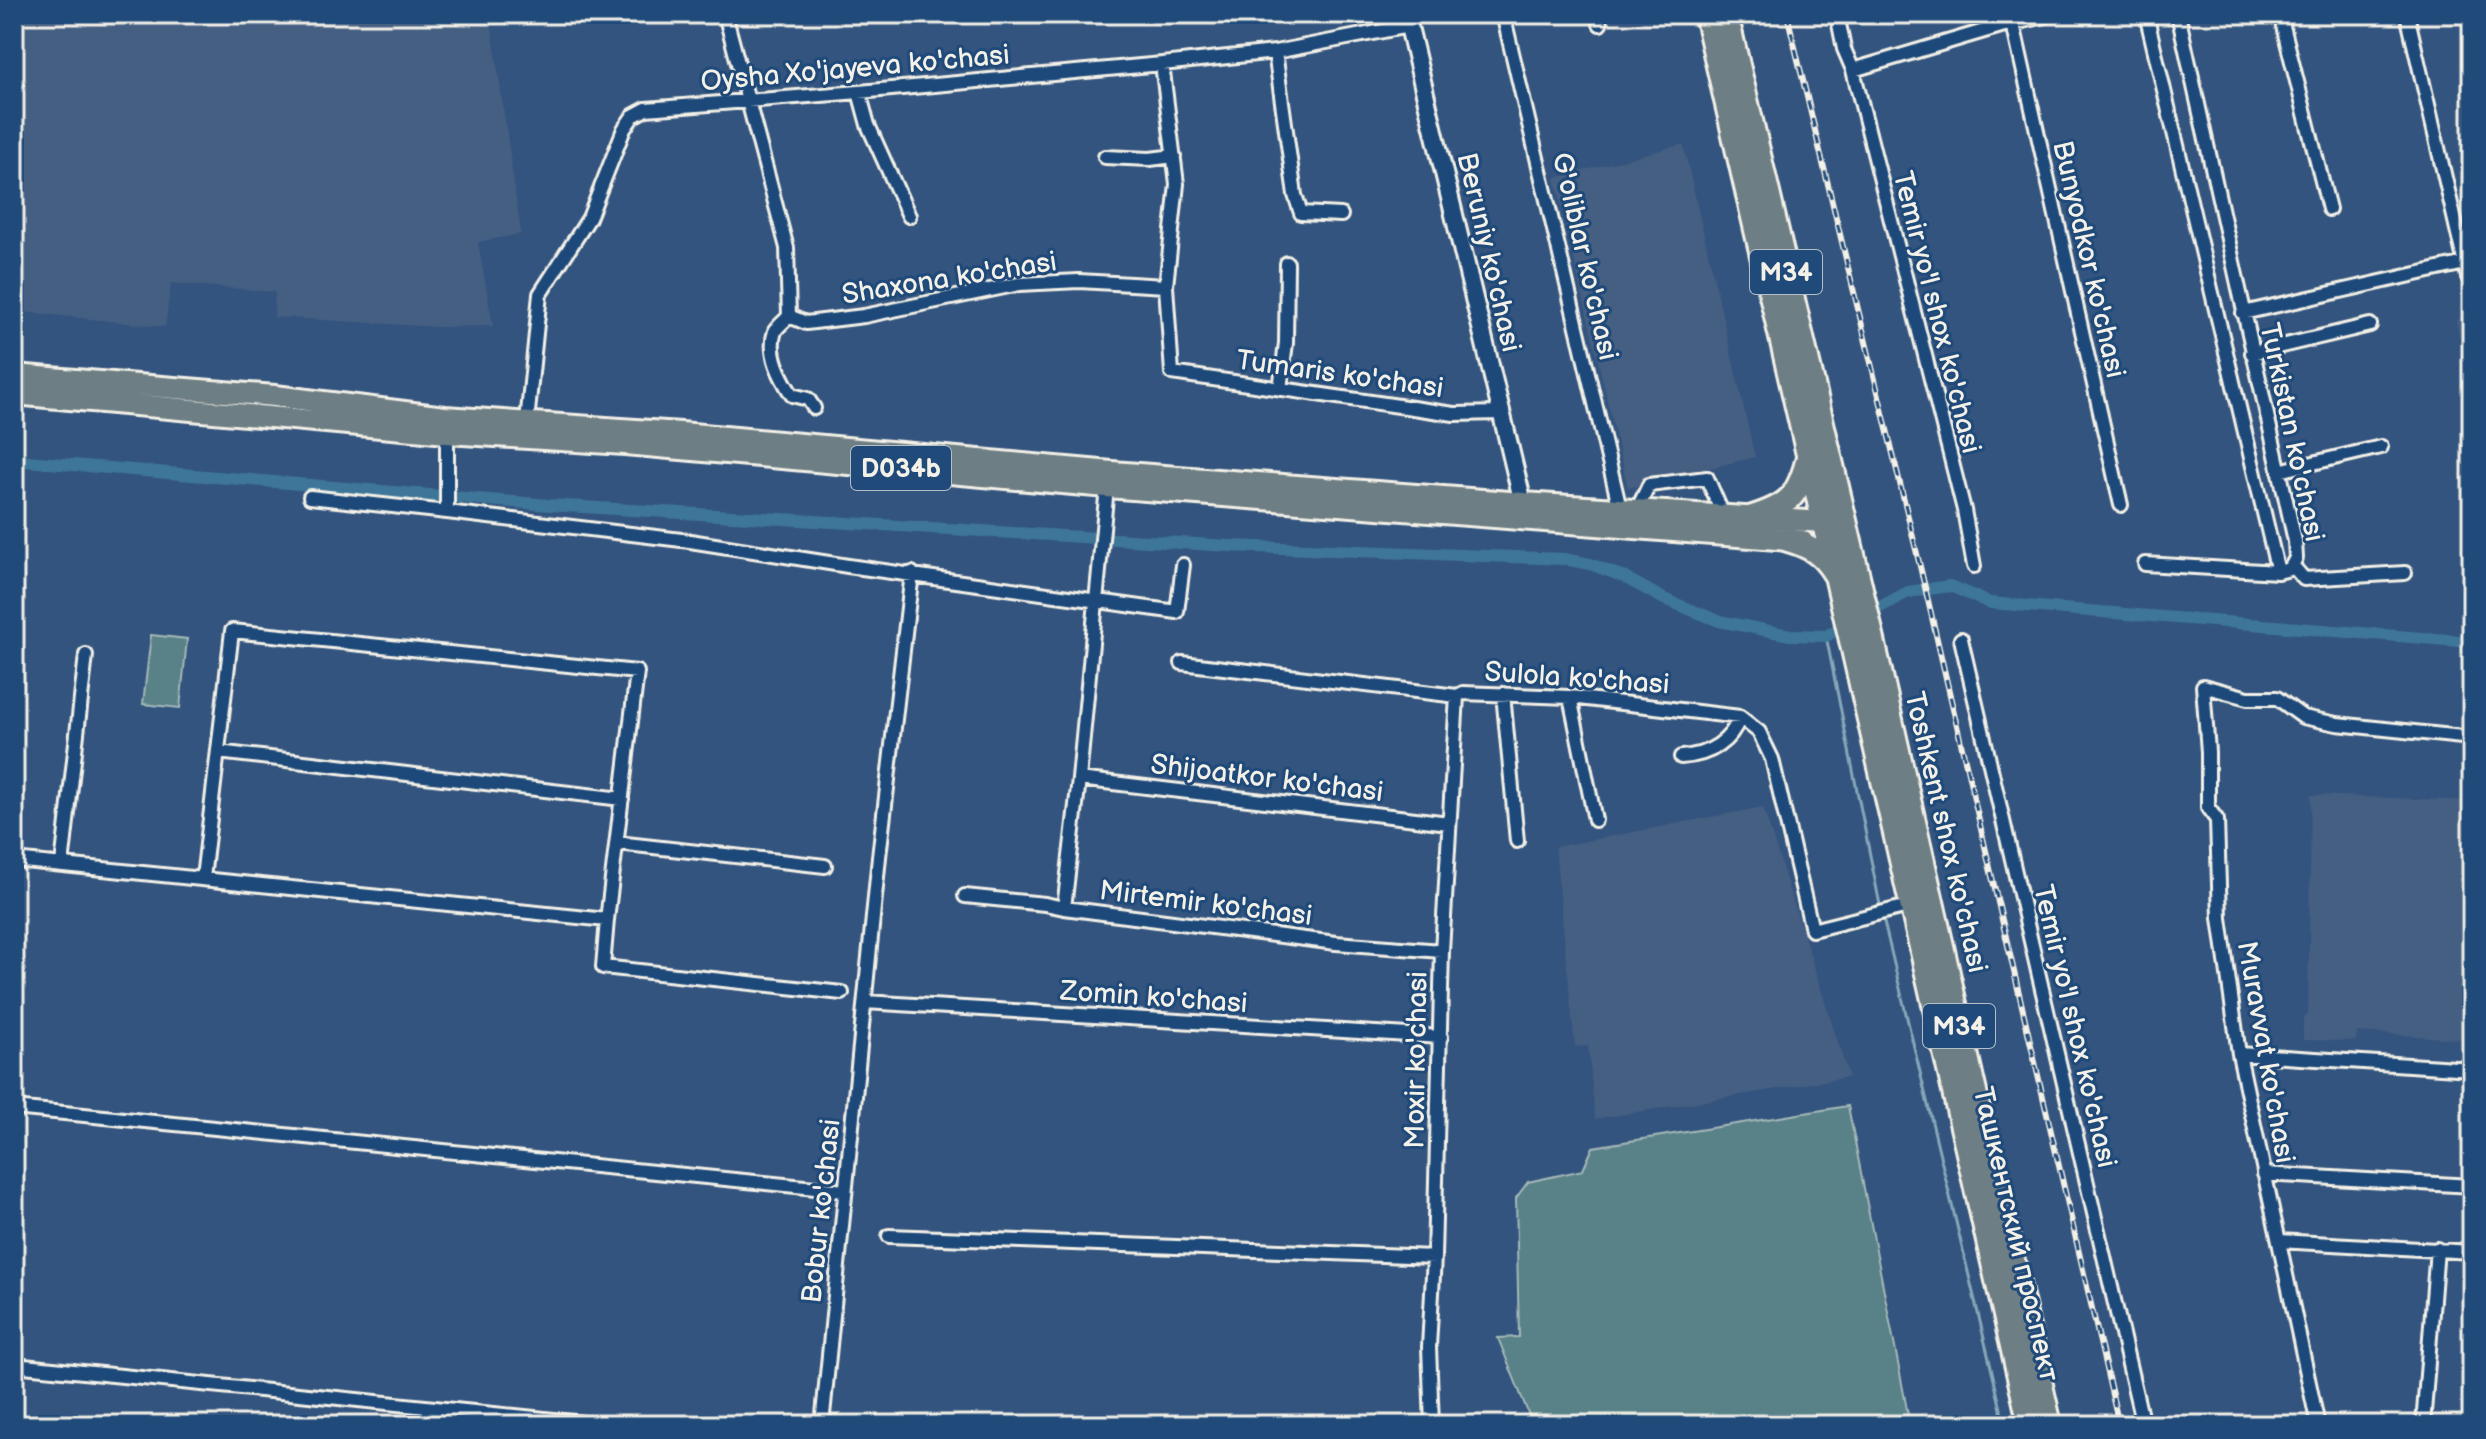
<svg xmlns="http://www.w3.org/2000/svg" width="2486" height="1439" viewBox="0 0 2486 1439" font-family="'Balsamiq Sans',sans-serif">
  <rect width="100%" height="100%" fill="#33547e"/>
  <filter id="ink" filterUnits="userSpaceOnUse"><feTurbulence type="fractalNoise" baseFrequency=".0125" numOctaves="2"/><feDisplacementMap in="SourceGraphic" scale="16" xChannelSelector="R" yChannelSelector="G"/><feConvolveMatrix kernelMatrix="1 2 1 2 8 2 1 2 1" color-interpolation-filters="sRGB"/></filter>
  <g filter="url(#ink)">
    <path fill="#455e83" d="M69,14H490L521,234L478,242L493,326L437,327L274,317L275,292L171,283L165,327L14,311V20Z
      M1683,144L1755,457L1628,488L1555,178Z
      M2472,316V395L2456,320Z
      M2311,795L2472,801V1040L2357,1032L2356,1041L2303,1040V1017L2308,1015Z
      M1763,807L1849,1077L1595,1119L1588,1046L1575,1047L1555,847Z"/>
    <path fill="#588188" stroke="#a6b9b8" stroke-width="2" d="M151,635L187,639L180,708L143,704Z
      M1848,1106L1910,1425H1533L1498,1338L1519,1337L1516,1198L1528,1182L1583,1170L1593,1147Z"/>
    <g fill="none" stroke-linecap="round" stroke-linejoin="round">
      <path stroke="#87a7b9" stroke-width="3" d="M1826,636L1881,910
        M1883,918L2001,1409L2002,1425"/>
      <path stroke="#3e7699" stroke-width="12" d="M14,460L549,505L1230,546L1564,559L1590,564L1624,577L1664,599L1719,621L1790,635L1826,636L1908,592L1950,586L1990,603L2472,642"/>
      <defs>
        <path id="minor" d="M725,14L787,248L789,316
          M1503,14L1620,509
          M1598,14L1600,24
          M1837,14L1844,49L1853,70L1964,510L1974,566
          M2146,14L2278,572
          M2280,14L2329,209
          M2407,14L2468,277L2472,276
          M2013,24L2121,505
          M1275,52L1295,195L1301,213L1341,215
          M1162,64L1177,184L1166,286L1172,373L1454,414L1501,413
          M1853,70L2001,26L2054,14
          M859,92L868,125L909,216
          M1105,157L1150,159L1174,156
          M2243,313L2465,263
          M789,316L806,323L864,316L1019,284L1079,281L1166,286
          M789,316C785,321 778,326 775,331C767,353 781,378 792,395L808,399L814,408
          M2252,353L2370,325
          M1280,389L1286,343L1287,263
          M527,422L540,294L589,218L624,129L633,116L646,109L859,92L1162,64L1275,52L1409,26
          M447,433V512L690,541L848,566L1177,612L1183,565
          M2279,471L2381,447
          M310,497L447,512
          M1637,510L1649,485L1707,478L1724,517
          M2145,564L2278,572L2290,569L2296,558L2295,541L2178,14
          M2292,565L2304,579L2405,573
          M1961,639L2143,1425
          M1182,663L1457,696L1463,693L1570,697L1740,717L1759,732L1772,759L1812,930L1912,905
          M1503,694L1517,841
          M1570,697L1595,820
          M218,752L622,799
          M1681,757C1709,755 1730,743 1740,717
          M1079,779L1449,823
          M617,843L825,866
          M14,860L607,920L603,967L842,993
          M62,865L86,655
          M203,878L232,631L637,672L607,920
          M965,896L1045,904L1064,908L1336,943L1442,951
          M1064,908L1079,779L1107,487
          M865,1002L1441,1037
          M2239,1054L2472,1069
          M14,1108L845,1191
          M2264,1174L2472,1186
          M889,1236L1434,1257
          M2279,1241L2472,1252
          M14,1365L603,1425
          M822,1425L879,857L912,573
          M1432,1425L1429,1347L1434,1257L1442,951L1457,696
          M2318,1425L2239,1054L2220,918L2217,820L2208,808V752L2203,686L2248,698H2277L2303,717L2337,724L2472,738
          M2423,1425L2437,1249"/>
        <path id="tertiary" d="M1406,14L1523,503"/>
        <path id="primary" d="M14,375L275,396L445,417L681,433L1112,472L1523,503L1823,522L1839,527
          M14,394L447,433L625,444L1107,487L1802,541"/>
        <path id="trunk" d="M1706,14L1850,636L2030,1425
          M1726,14L1870,627L2050,1425
          M1750,518C1789,506 1798,497 1808,458
          M1788,540C1809,546 1823,554 1834,573"/>
      </defs>
      <use href="#minor" stroke="#f4f1e8" stroke-width="18"/>
      <use href="#tertiary" stroke="#f4f1e8" stroke-width="22"/>
      <use href="#primary" stroke="#f4f1e8" stroke-width="26"/>
      <use href="#trunk" stroke="#f4f1e8" stroke-width="28"/>
      <use href="#minor" stroke="#1f4a7a" stroke-width="12"/>
      <use href="#tertiary" stroke="#1f4a7a" stroke-width="16"/>
      <use href="#primary" stroke="#6d7e84" stroke-width="20"/>
      <use href="#trunk" stroke="#6d7e84" stroke-width="22"/>
      <defs>
        <path id="rail" d="M1787,14L1924,583L2119,1425"/>
      </defs>
      <use href="#rail" stroke="#f4f1e8" stroke-width="6"/>
      <use href="#rail" stroke="#1f4a7a" stroke-width="3" stroke-dasharray="9" stroke-linecap="butt"/>
    </g>
  </g>
  <g text-anchor="middle" stroke-width="6" stroke-linejoin="round" paint-order="stroke">
    <g fill="#1f4a7a" stroke="#b4bfc7" stroke-width="2">
      <rect x="1750" y="250" width="72" height="44" rx="6"/>
      <rect x="851" y="446" width="100" height="44" rx="6"/>
      <rect x="1923" y="1004" width="72" height="44" rx="6"/>
    </g>
    <g font-size="26" font-weight="bold" fill="#f4f1e8">
      <text x="1786" y="281">M34</text>
      <text x="901" y="477">D034b</text>
      <text x="1959" y="1035">M34</text>
    </g>
    <g font-size="28" fill="#f4f1e8" stroke="#1f4a7a">
      <text transform="translate(855 67) rotate(-5)" y="10">Oysha Xo'jayeva ko'chasi</text>
      <text transform="translate(1490 252) rotate(77)" y="10">Beruniy ko'chasi</text>
      <text transform="translate(1586 256) rotate(77)" y="10">G'oliblar ko'chasi</text>
      <text transform="translate(2090 259) rotate(77)" y="10">Bunyodkor ko'chasi</text>
      <text transform="translate(949 277) rotate(-9)" y="10">Shaxona ko'chasi</text>
      <text transform="translate(1938 312) rotate(76)" y="10">Temir yo'l shox ko'chasi</text>
      <text transform="translate(1340 373) rotate(8)" y="10">Tumaris ko'chasi</text>
      <text transform="translate(2293 432) rotate(78)" y="10">Turkistan ko'chasi</text>
      <text transform="translate(1577 677) rotate(4)" y="10">Sulola ko'chasi</text>
      <text transform="translate(1267 777) rotate(7)" y="10">Shijoatkor ko'chasi</text>
      <text transform="translate(1947 832) rotate(77)" y="10">Toshkent shox ko'chasi</text>
      <text transform="translate(1206 902) rotate(7)" y="10">Mirtemir ko'chasi</text>
      <text transform="translate(1154 996) rotate(4)" y="10">Zomin ko'chasi</text>
      <text transform="translate(2076 1026) rotate(77)" y="10">Temir yo'l shox ko'chasi</text>
      <text transform="translate(2267 1052) rotate(80)" y="10">Muravvat ko'chasi</text>
      <text transform="translate(1415 1060) rotate(-89)" y="10">Moxir ko'chasi</text>
      <text transform="translate(820 1211) rotate(-84)" y="10">Bobur ko'chasi</text>
      <text transform="translate(2017 1234) rotate(77)" y="10">Ташкентский проспект</text>
    </g>
  </g>
  <rect width="2486" height="1439" fill="none" stroke="#1f4a7a" stroke-width="48"/>
  <rect x="24" y="24" width="2438" height="1391" fill="none" stroke="#f4f1e8" stroke-width="3" filter="url(#ink)"/>
</svg>
